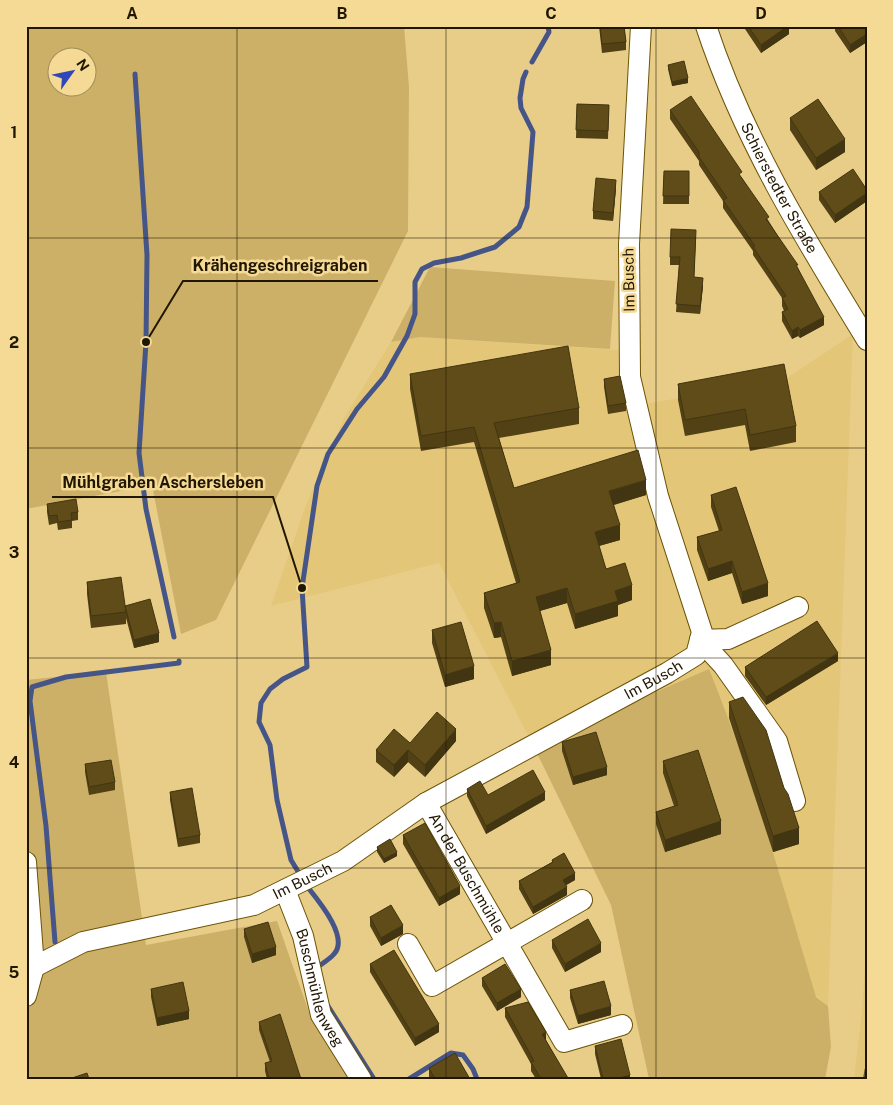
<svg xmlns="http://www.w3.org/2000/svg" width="893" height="1105" viewBox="0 0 893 1105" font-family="'Public Sans',sans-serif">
  <rect width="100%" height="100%" fill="#e8cd89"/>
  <path fill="#e4c679" d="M853,334L828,1006L533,745L439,563L271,606L306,505L344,418L391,342L420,337L630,351L639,411L650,403L784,380Z
    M867,935V1079H854L862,1011Z"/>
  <path fill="#cdb067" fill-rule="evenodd" d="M26,26H404L409,87L408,231L216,620L181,634L152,485L26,509ZM58,58H88V88H58Z
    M430,267L615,281L610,349L420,337L391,342Z
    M709,669C752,775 783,886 816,997L828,1006L831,1047L825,1079H649L611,905L533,745Z
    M106,672L146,945L277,921L310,1015L351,1079H26V680Z"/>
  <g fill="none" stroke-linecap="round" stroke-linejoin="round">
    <path stroke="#465588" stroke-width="5" d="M532,62L549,32L548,26
      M135,74L147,255L146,342L139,453L146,509L174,637
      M302,878L291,860L277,800L270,745L259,722L261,703L270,689L283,679L307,667L302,588L317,486L328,454L357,409L384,377L407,336L415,314V282L422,269L434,263L461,258L495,247L519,227L527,207L533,132L521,108L520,98L523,79L526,72
      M306,885C317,899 350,937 334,954C329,960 321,964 315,969
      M55,942L46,826L30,701L32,687L66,677L179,663V661
      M328,1006L374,1079
      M409,1079L451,1053L463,1055L473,1069L477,1079"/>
    <defs>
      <g id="minor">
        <path id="s1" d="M706,26C743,139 805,239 867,340"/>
        <path d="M700,640L723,665L777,741L795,801"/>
        <path d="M700,640L728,639L798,607"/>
        <path id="s2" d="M426,803L564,1042L622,1025"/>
        <path d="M26,862L34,967L26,996"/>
        <path id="s3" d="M285,890L303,936L321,1015L361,1079"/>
        <path d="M408,944L432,986L582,900"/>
        <path id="s4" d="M34,967L83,942L254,905L343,861L426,803L667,673L696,655L702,632L658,496L630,377L629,244L641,26"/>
      </g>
    </defs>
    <use href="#minor" stroke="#6c5305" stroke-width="22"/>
    <use href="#minor" stroke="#fff" stroke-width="20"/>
    <path stroke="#60512b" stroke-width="4" stroke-dasharray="10 5" stroke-linecap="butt" d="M865,1079L867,1067"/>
  </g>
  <path fill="#524115" d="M599,26H624L626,42V50L602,53Z
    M745,26H789V34L761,53L745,29Z
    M835,26H867V42L850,53L835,31Z
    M668,65L688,83L672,86L668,69Z
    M577,104L609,105L608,139L576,138Z
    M670,110L742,178L798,268L824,325L800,338L798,336L792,339L782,321V312L784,311L782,306V298L753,255V251L723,208V201L699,165V161L670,119Z
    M790,118L845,152L816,170L790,130Z
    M664,171H689V204H663Z
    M616,188L613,221L593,219V211Z
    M867,190V201L835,223L819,200V192Z
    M696,238L694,278L703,286L700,314L676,312L679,265H670V257Z
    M410,374L579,408V424L499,438L514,488L646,495L614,505L620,540L599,546L606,569L632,600L618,605V616L575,629L567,603L540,611L551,665L512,676L501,637L494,638L484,608V593L516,583L474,442L421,451L410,389Z
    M604,379L626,403V411L608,414L604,387Z
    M678,384L796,426V442L750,451L745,425L685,436L678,400Z
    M711,495L768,596L742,604L732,573L708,581L697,550V537L719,531L711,507Z
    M47,504L78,512V520L72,521V528L58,530L57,523L49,525L47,512Z
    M87,582L125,606L159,642L134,648L126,618V624L91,628L87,594Z
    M432,630L474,679L445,687L432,643Z
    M838,661L766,705L745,676V667Z
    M729,702L799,844L773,852L729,718Z
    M456,741L425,777L408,762L394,777L376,762V750L410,743Z
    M562,742L607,775L573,785L562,751Z
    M663,761L721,834L665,852L656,824V812L674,806L663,773Z
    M85,764L115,782V790L89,795L85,772Z
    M467,789L488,795L545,800L486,834L467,796Z
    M170,792L200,835V843L178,847L170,800Z
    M403,835L460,894L439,906L403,844Z
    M377,847L397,856L384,863L377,852Z
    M552,860L575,880L566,885L567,895L533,914L519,889V881L552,862Z
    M370,917L403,934L381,946L370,926Z
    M244,929L276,955L252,963L244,937Z
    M552,940L601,952L565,972L552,948Z
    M370,964L439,1032L415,1046L370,972Z
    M482,978L521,997L497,1011L482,986Z
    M151,989L189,1019L157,1026L151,997Z
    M570,990L611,1015L578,1024L570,998Z
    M505,1008L546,1040L568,1079H536L531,1071V1064L505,1017Z
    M259,1022L301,1079H267L265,1071V1063L270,1062L259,1030Z
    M595,1046L630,1079H601L595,1054Z
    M429,1068L470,1079H429Z"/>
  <path fill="#423511" d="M788,26H789V34L761,53V45Z
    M867,34V42L850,53V45Z
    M688,78V83L672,86V82Z
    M845,139V152L816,170V158Z
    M616,180V188L613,221V213Z
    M867,193V201L835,223V215Z
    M703,278V286L700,314V306Z
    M824,317V325L800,338V330Z
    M798,327V336L792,339V331Z
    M646,480V495L609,506V491Z
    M620,525V540L595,547V532Z
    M732,561V573L708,581V569Z
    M768,583V596L742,604V592Z
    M632,585V600L618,605V616L575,629V614L615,591Z
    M567,588V603L536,612V597Z
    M501,622V637L494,638V623Z
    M159,633V642L134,648V640Z
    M551,650V665L512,676V661Z
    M838,653V661L766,705V697Z
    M474,666V679L445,687V675Z
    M456,729V741L425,777V765Z
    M408,750V762L394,777V765Z
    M607,767V775L573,785V777Z
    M545,792V800L486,834V826Z
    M721,821V834L665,852V840Z
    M799,828V844L773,852V836Z
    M397,852V856L384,863V859Z
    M575,873V880L563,887V880Z
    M460,886V894L439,906V898Z
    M567,887V895L533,914V907Z
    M403,925V934L381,946V938Z
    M601,943V952L565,972V964Z
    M276,947V955L252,963V954Z
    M521,989V997L497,1011V1003Z
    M611,1006V1015L578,1024V1016Z
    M189,1011V1019L157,1026V1018Z
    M439,1024V1032L415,1046V1038Z
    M546,1032V1040L542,1042V1034Z
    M630,1075V1079H616Z"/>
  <path fill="#5f4c18" stroke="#423511" d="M600,26H624L626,42L602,44Z
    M748,26H788L761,45Z
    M838,26H867V34L850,45Z
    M684,61L688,78L672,82L668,65Z
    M691,96L742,172L739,174L769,217L766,219L798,265H796L824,317L800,330L798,327L792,331L782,312L788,309L782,298L786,296L753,247L755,246L723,200L727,198L699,157V152L670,110Z
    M818,99L845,139L816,158L790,118Z
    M577,104L609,105L608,131L576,130Z
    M853,169L867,190V193L835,215L819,192Z
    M664,171H689V196H663Z
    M596,178L616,180L613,213L593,211Z
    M671,229L696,230L694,277L703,278L700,306L676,304L680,257H670Z
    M568,346L579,408L494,423L514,488L638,450L646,480L609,491L620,525L595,532L606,569L625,563L632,585L615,591L618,601L575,614L567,588L536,597L551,650L512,661L501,622L494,623L484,593L520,582L474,427L421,436L410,374Z
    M784,364L796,426L750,435L745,409L685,420L678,384Z
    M620,376L626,403L608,406L604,379Z
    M736,487L768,583L742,592L732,561L708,569L697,537L722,530L711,495Z
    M76,499L78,512L71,513L72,520L58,522L57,515L49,516L47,504Z
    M121,577L126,612L91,616L87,582Z
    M150,599L159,633L134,640L125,606Z
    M817,621L838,653L766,697L745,667Z
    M461,622L474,666L445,675L432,630Z
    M743,697L766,730L784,788L788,794L799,828L773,836L729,702Z
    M437,712L456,729L425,765L408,750L394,765L376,750L394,729L410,743Z
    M596,732L607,767L573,777L562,742Z
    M698,750L721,821L665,840L656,812L678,805L663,761Z
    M111,760L115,782L89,787L85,764Z
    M533,770L545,792L486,826L467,789L480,781L488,795Z
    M192,788L200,835L178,839L170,792Z
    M425,823L460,886L439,898L403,835Z
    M390,839L397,852L384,859L377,847Z
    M564,853L575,873L563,880L567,887L533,907L519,881L553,862L552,860Z
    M391,905L403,925L381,938L370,917Z
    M588,919L601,943L565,964L552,940Z
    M268,922L276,947L252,954L244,929Z
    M394,950L439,1024L415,1038L370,964Z
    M505,964L521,989L497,1003L482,978Z
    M604,981L611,1006L578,1016L570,990Z
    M183,982L189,1011L157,1018L151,989Z
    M528,1002L546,1032L542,1034L568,1078L567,1079H541L531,1062L534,1061L505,1008Z
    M280,1014L301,1079H269L265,1063L272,1061L259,1022Z
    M621,1039L630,1075L616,1079H603L595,1046Z
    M455,1053L470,1079H435L429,1068Z
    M87,1073L89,1079H69Z"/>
  <path fill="none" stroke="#211700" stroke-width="1" stroke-opacity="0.55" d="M237,26V1079M446,26V1079M656,26V1079M26,238H867M26,448H867M26,658H867M26,868H867"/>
  <g text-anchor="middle" stroke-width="5" stroke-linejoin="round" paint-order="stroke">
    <g font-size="15" fill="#211700" stroke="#f5da96">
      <text dy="5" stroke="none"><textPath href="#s1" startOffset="178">Schierstedter Straße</textPath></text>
      <text transform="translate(629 280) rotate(-91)" y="5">Im Busch</text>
      <text dy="5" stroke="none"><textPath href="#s4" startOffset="689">Im Busch</textPath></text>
      <text dy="5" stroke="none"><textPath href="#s2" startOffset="81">An der Buschmühle</textPath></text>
      <text dy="5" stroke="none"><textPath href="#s4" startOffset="284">Im Busch</textPath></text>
      <text dy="5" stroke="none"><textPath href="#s3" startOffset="104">Buschmühlenweg</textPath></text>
    </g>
  </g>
  <path fill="none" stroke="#211700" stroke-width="2" d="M146 342L183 281H378M302 588L273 497H52"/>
  <g fill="#211700" stroke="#f5da96" stroke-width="2">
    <circle cx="146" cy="342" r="5"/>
    <circle cx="302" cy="588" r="5"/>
  </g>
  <g font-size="16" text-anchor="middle" font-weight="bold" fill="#211700" stroke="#f5da96" stroke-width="5" stroke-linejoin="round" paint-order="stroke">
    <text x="280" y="271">Krähengeschreigraben</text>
    <text x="163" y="488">Mühlgraben Aschersleben</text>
  </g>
  <rect width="893" height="1105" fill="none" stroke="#f5da96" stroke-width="55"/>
  <g transform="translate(72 72) rotate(57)"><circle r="24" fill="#f5da96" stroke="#a08c5a"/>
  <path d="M0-4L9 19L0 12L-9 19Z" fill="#2f47b8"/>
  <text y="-8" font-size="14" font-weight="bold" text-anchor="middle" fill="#211700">N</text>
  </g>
  <rect x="28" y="28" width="838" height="1050" fill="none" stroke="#211700" stroke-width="2"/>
  <g font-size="16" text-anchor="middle" font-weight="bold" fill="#211700">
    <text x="132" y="19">A</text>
    <text x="342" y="19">B</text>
    <text x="551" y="19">C</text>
    <text x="761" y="19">D</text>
    <text x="14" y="138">1</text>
    <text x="14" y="348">2</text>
    <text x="14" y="558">3</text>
    <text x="14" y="768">4</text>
    <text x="14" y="978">5</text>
  </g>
</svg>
